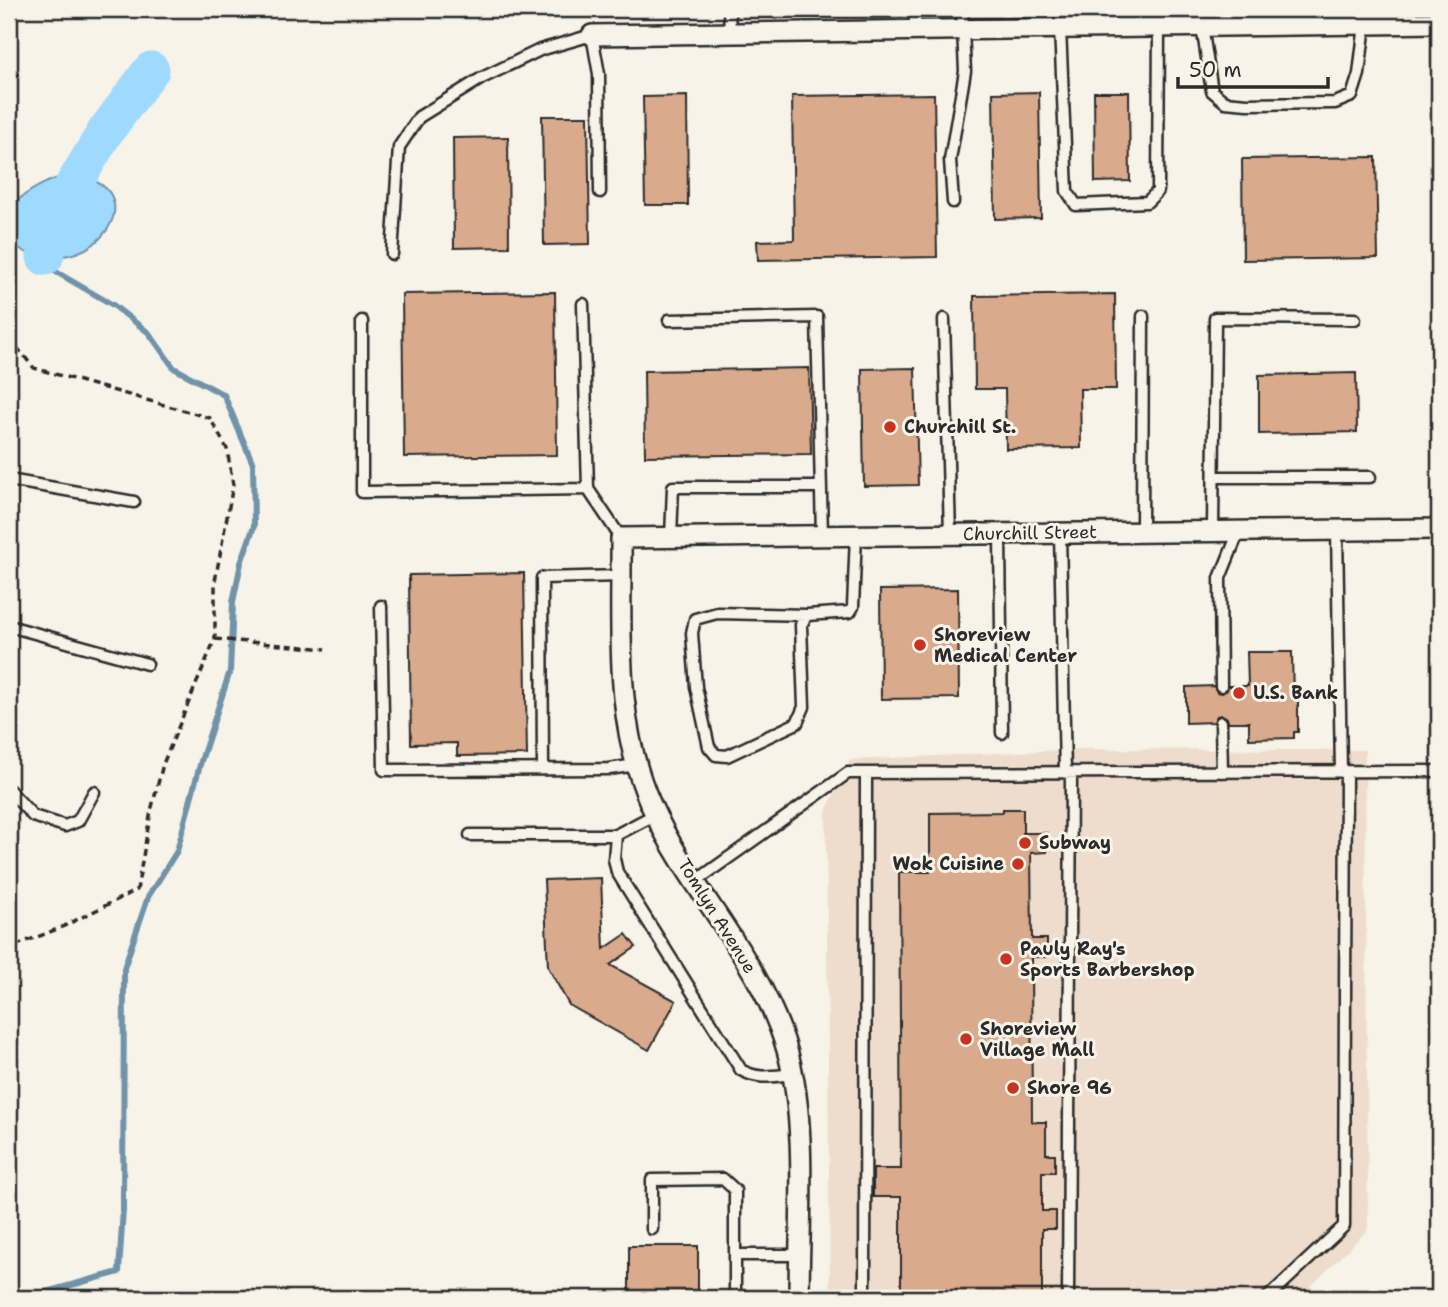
<svg xmlns="http://www.w3.org/2000/svg" width="1448" height="1307" viewBox="0 0 1448 1307" font-family="'Shantell Sans',sans-serif">
  <rect width="100%" height="100%" fill="#f7f3e8"/>
  <filter id="ink" filterUnits="userSpaceOnUse"><feTurbulence type="fractalNoise" baseFrequency=".0143" numOctaves="2"/><feDisplacementMap in="SourceGraphic" scale="14" xChannelSelector="R" yChannelSelector="G"/><feConvolveMatrix kernelMatrix="1 2 1 2 8 2 1 2 1" color-interpolation-filters="sRGB"/></filter>
  <g filter="url(#ink)">
    <path fill="#edc" d="M1083,749L1365,750L1368,1230L1299,1298H830L826,811L850,760Z"/>
    <path fill="#9ed9ff" stroke="#7093aa" stroke-width="2" d="M75,173C87,178 104,182 111,195C123,219 99,246 76,253C55,260 18,260 9,234C7,227 9,215 9,207C29,190 48,179 75,173Z"/>
    <g fill="none" stroke-linecap="round" stroke-linejoin="round">
      <path stroke="#7093aa" stroke-width="6" d="M24,1298L119,1272L123,1209L124,968L148,897L177,851L201,761L230,671L233,602L241,563L254,526L253,464L224,395L174,368L149,333L113,305L51,269L45,257"/>
      <path stroke="#9ed9ff" stroke-width="37" d="M45,257L56,214L105,132L151,70"/>
    </g>
    <path fill="#daaa8c" stroke="#2b2b2b" stroke-width="2" d="M1039,92L1041,218L995,219L993,93Z
      M1094,92H1129L1130,181L1095,182Z
      M934,94L937,257L758,260L757,241L794,240L792,96Z
      M687,96L688,205H645L643,97Z
      M542,116H588L590,244L544,245Z
      M508,137L509,247L454,248L453,138Z
      M1376,157L1378,258L1243,260L1242,159Z
      M555,292L557,455L404,457L402,294Z
      M1115,294L1116,389H1080L1081,448L1006,449L1005,389H975L974,296Z
      M809,368L811,454L645,456L644,371Z
      M915,368L918,485L864,486L862,369Z
      M1356,373L1357,432L1259,434V375Z
      M524,573L527,755L457,756V743L411,744L409,575Z
      M958,589L959,698L881,699L880,590Z
      M1247,652H1292L1293,700H1298V732H1294V738L1249,739V722H1228L1227,718L1222,715L1217,716L1214,722L1186,723V687L1214,686L1217,692L1222,693L1227,690L1228,686H1248Z
      M1003,809H1023V833H1047V852L1031,853L1032,939H1047V957H1031L1032,1122H1046V1154H1055V1172H1042V1211H1056V1229H1042V1298H901V1197H873V1169H901L899,872H930V813L1003,812Z
      M601,878L604,949L626,934L636,947L610,965L676,1001L649,1050L569,1005L548,967L544,880Z
      M629,1246H698V1298H629Z"/>
    <g fill="none" stroke-linecap="round" stroke-linejoin="round">
      <defs>
        <path id="lane" d="M729,9L730,33
          M915,9V30
          M1087,9L1091,28
          M1188,9L1189,26
          M1237,25V9
          M1202,26L1212,91L1225,102L1247,104L1335,103L1352,96L1359,74L1365,24
          M1060,28L1067,191L1076,205L1147,202L1158,191L1159,26
          M953,202L950,160L965,71L962,9
          M392,254L399,147L419,117L482,78L540,50L592,35L599,74L600,192
          M583,304L588,489
          M944,319L950,534
          M669,320L817,317L822,536
          M362,321V492L588,489L621,538
          M1214,477H1370
          M9,480L134,502
          M1337,530L1341,772
          M1213,531L1215,318L1355,319
          M1142,532L1143,316
          M1060,533L1065,773
          M1000,534L1002,733
          M671,537L673,487H821
          M381,606L384,770L609,769L636,765
          M807,615L717,613L695,619L692,633L696,687L709,747L716,755L727,756L797,723L804,707L801,625L807,615L850,612L853,607L856,535
          M9,626L147,664
          M1221,686L1220,578L1239,531
          M1221,722L1222,772
          M543,769L542,578L621,576
          M9,790L33,816L65,826L78,821L94,792
          M656,814L616,835L614,859L617,872L741,1070C758,1080 773,1076 792,1074
          M470,835H616
          M696,881L848,773L1439,771
          M652,1229V1180L723,1179L735,1190V1298
          M735,1255H799
          M865,1298L866,773
          M1068,1298L1071,773
          M1267,1298L1344,1226L1346,772"/>
        <path id="street" d="M592,35L1439,23
          M799,1298C799,1221 808,1124 787,1050C761,959 689,890 651,805C613,721 622,627 621,538L1439,529"/>
      </defs>
      <use href="#lane" stroke="#2b2b2b" stroke-width="15"/>
      <use href="#street" stroke="#2b2b2b" stroke-width="24"/>
      <path stroke="#2b2b2b" stroke-width="3.5" stroke-dasharray="7 5" stroke-linecap="butt" d="M9,338L34,368L210,418L227,449L233,485L215,581V639L163,764L151,811L137,890L60,928L9,948
        M215,639L326,649"/>
      <use href="#lane" stroke="#f7f3e8" stroke-width="10"/>
      <use href="#street" stroke="#f7f3e8" stroke-width="19"/>
    </g>
  </g>
  <g fill="#c8321e" stroke="#f7f3e8" stroke-width="2.5">
    <circle cx="890" cy="427" r="7"/>
    <circle cx="920" cy="645" r="7"/>
    <circle cx="1239" cy="693" r="7"/>
    <circle cx="1025" cy="843" r="7"/>
    <circle cx="1018" cy="864" r="7"/>
    <circle cx="1006" cy="959" r="7"/>
    <circle cx="966" cy="1039" r="7"/>
    <circle cx="1013" cy="1088" r="7"/>
  </g>
  <g text-anchor="middle" stroke-width="6" stroke-linejoin="round" paint-order="stroke">
    <g font-size="18" font-weight="bold" fill="#2b2b2b" stroke="#f7f3e8" text-anchor="start">
      <text x="904" y="433">Churchill St.</text>
      <text x="934" y="641">Shoreview<tspan x="934" dy="21">Medical Center</tspan></text>
      <text x="1253" y="699">U.S. Bank</text>
      <text x="1039" y="849">Subway</text>
      <text x="1004" y="870" text-anchor="end">Wok Cuisine</text>
      <text x="1020" y="955">Pauly Ray's<tspan x="1020" dy="21">Sports Barbershop</tspan></text>
      <text x="980" y="1035">Shoreview<tspan x="980" dy="21">Village Mall</tspan></text>
      <text x="1027" y="1094">Shore 96</text>
    </g>
    <g font-size="18" fill="#2b2b2b" stroke="#f7f3e8">
      <text transform="translate(1030 533) rotate(-1)" y="6">Churchill Street</text>
      <text transform="translate(717 916) rotate(58)" y="6">Tomlyn Avenue</text>
    </g>
  </g>
  <rect width="1448" height="1307" fill="none" stroke="#f7f3e8" stroke-width="35"/>
  <rect x="18" y="18" width="1413" height="1272" fill="none" stroke="#2b2b2b" stroke-width="2.5" filter="url(#ink)"/>
  <path d="M1178 77v10h150v-10" fill="none" stroke="#2b2b2b" stroke-width="3.5"/>
  <text x="1189" y="77" font-size="21" fill="#2b2b2b" stroke="#f7f3e8" stroke-width="5" paint-order="stroke">50 m</text>
</svg>
